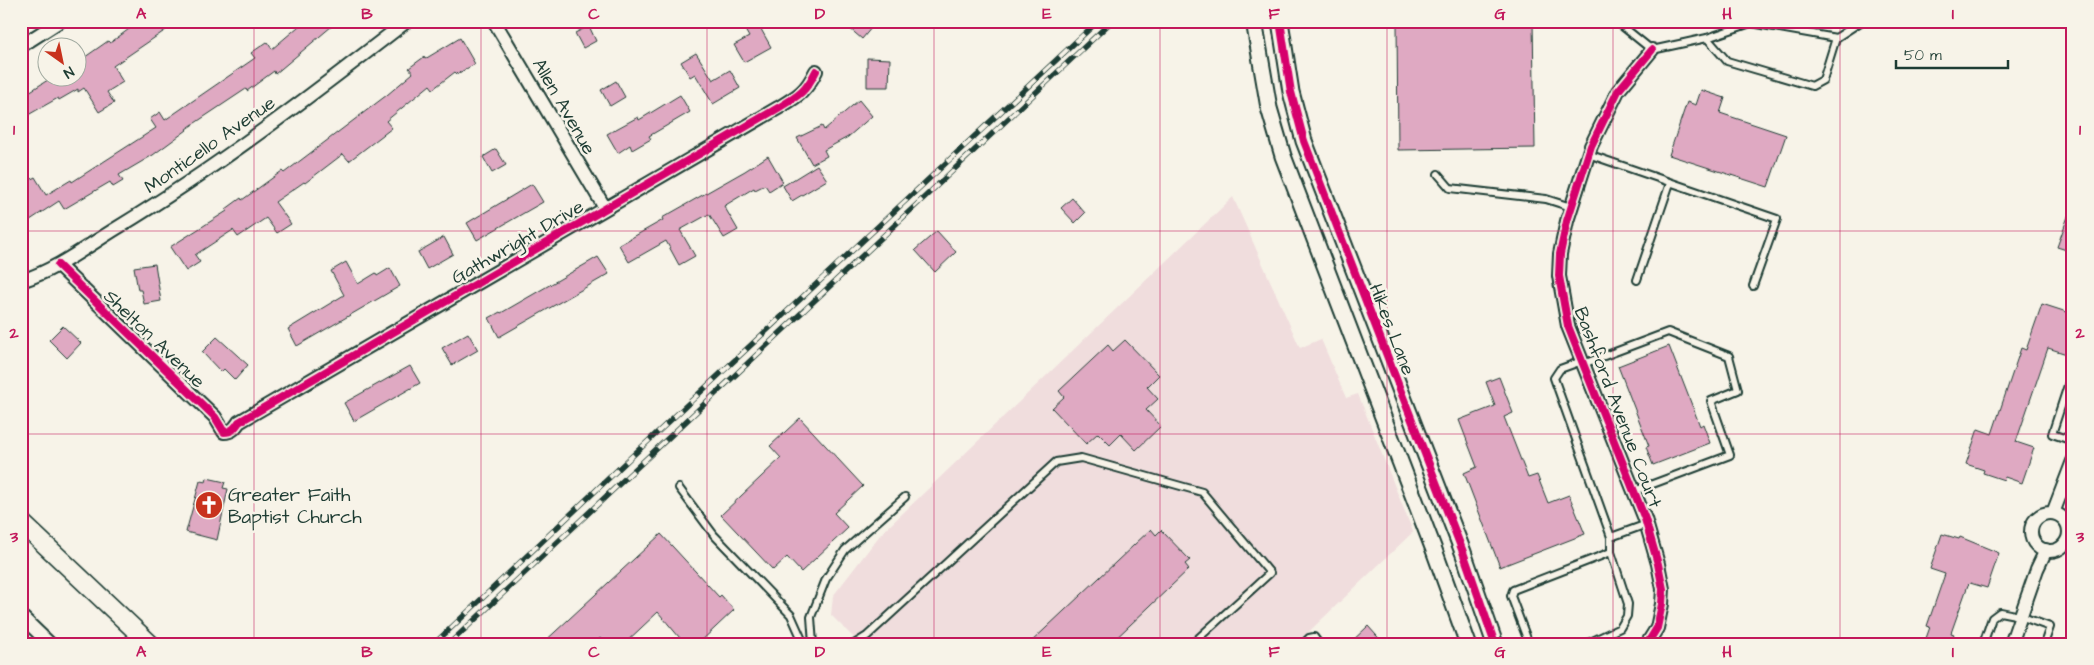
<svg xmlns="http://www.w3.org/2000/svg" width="2094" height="665" viewBox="0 0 2094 665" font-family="'Architects Daughter',sans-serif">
  <rect width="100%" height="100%" fill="#f7f3e8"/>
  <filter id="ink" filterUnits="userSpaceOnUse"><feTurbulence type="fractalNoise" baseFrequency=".02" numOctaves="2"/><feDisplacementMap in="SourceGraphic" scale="10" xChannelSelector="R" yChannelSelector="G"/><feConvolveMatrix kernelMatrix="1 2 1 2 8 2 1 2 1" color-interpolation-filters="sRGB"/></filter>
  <g filter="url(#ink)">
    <path fill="#f0dddd" d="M1233,197L1300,348L1321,339L1346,398L1358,394L1413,532L1296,644H860L831,615L833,596L880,535Z"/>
    <path fill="#dfa9c2" stroke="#1f3d34" d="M140,21H179L113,66L123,82L107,92L114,103L99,112L84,88L78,92V89L59,100L58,98L21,119V97L51,78H78V62L108,41L110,43Z
      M305,21H338L275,74L274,71L247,91L246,89L186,129L187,130L153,155L119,175L123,181L113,187L110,182L64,209L59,201L21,226V185L35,177L46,195L71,180L72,182L156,128L150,119L160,112L165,120L255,58L251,53L267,42L272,49Z
      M841,21H877L862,39Z
      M1397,21H1533L1535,148L1398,150Z
      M757,22L771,47L744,62L734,45L749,37L745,30Z
      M589,26L596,41L583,48L575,33Z
      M460,38L475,64L457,74L455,72L433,89L430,85L386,121L392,128L349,161L343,154L305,183L304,182L275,202L291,224L277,233L266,218L238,237L233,230L195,255L200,262L186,271L170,247L227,211L226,209L241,198L242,200L282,171L284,173L387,95L413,73L409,68L424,57L425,59Z
      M696,53L713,80L730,70L740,88L713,104L695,74L690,77L681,62Z
      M867,58L890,59L889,87H867Z
      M616,81L625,97L610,106L601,90Z
      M1701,90L1725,98L1720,113L1786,135L1768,187L1669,155L1687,102L1696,105Z
      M680,95L690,112L649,136L651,139L632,150L630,145L618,153L607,134L638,117L639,120Z
      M859,100L872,116L848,137L824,150L827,156L812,164L797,138L822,126L824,130Z
      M496,149L506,165L492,173L483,157Z
      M768,156L783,182L769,191L765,185L755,190L754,188L724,206L738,230L724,238L709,214L680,230L695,256L679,265L666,241L629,262L619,245L663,220L662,218L745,171Z
      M817,165L827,180L792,201L783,186Z
      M532,184L543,202L477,240L467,223Z
      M1072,198L1085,213L1075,223L1061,208Z
      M2071,208H2073V252L2057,247Z
      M937,231L956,252L935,272L915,250Z
      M444,237L453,254L427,269L418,252Z
      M598,257L609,274L499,337L489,318L500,312L501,313Z
      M346,262L358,284L376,273L377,276L390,268L400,286L297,346L288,329L344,295L331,271Z
      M155,264L161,301L144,304L141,290H138L134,267Z
      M2042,304L2073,314V356L2048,348L2017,439L2016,442L2034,448L2022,483L2005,477L2004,480L1983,473L1984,470L1966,464L1978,429L1992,434L2021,348L2026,350Z
      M63,326L81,343L67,358L49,340Z
      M468,333L478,350L452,365L442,348Z
      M217,337L248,365L235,380L224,369L221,372L202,352Z
      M1125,340L1159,375L1147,387L1158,399L1146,410L1161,426L1136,450L1121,434L1110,445L1098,433L1086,444L1052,408L1064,397L1059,391L1108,345L1113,351Z
      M1669,346L1700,426L1703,424L1710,443L1653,465L1646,447L1649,446L1618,366Z
      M410,366L420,383L354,421L344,403Z
      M1499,377L1513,413L1504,417L1528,478L1537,475L1548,503L1569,495L1585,534L1500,567L1464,473L1477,467L1459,420L1495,406L1486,382Z
      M800,418L863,486L834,513L848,528L801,572L787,557L773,570L721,515L781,458L770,446Z
      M207,478L225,482L223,488L228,489L217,540L186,532L200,481L206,482Z
      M1151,529L1156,535L1161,530L1190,560L1185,564L1189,569L1110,644H1029Z
      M661,534L719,597L721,595L734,610L698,644H685L658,612L624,644H606L600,638L594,644H542Z
      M1942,534L1959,539L1960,537L1999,553L1987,588L1970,583L1968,585L1951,633L1954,634L1950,644H1924L1930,627L1927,626L1945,574L1930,569Z
      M1368,626L1384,644H1349Z"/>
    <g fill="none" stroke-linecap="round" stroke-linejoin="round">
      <defs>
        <path id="service" d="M1616,21L1652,50L1707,38L1751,23L1836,38L1862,21
          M1707,38L1727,61L1812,86L1823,80L1836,38
          M1588,154L1777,219L1753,286
          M1438,174L1450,188L1546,199L1571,207
          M1637,280L1670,183
          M1582,361L1560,369L1554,378L1611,537L1647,524
          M1583,364L1668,332L1729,356L1738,390L1711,401L1730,455L1634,491
          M2073,376H2071L2052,434L2073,441
          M679,488L714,535L791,615L804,644
          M2069,535L2073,537
          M813,644L811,617L826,579L845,550L905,497
          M854,644L867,636L1056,462L1081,458L1202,492L1270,573L1192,644
          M1303,644L1309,638L1314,637L1319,644
          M1529,644L1511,596L1513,590L1611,552
          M1586,644L1620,628L1627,616L1628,604L1611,552V537
          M1983,644L1992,618L2000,612L2020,616L2050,627L2044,644"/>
        <path id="minor" d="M494,21L605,208
          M21,46L60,21
          M58,265L215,417L224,432C232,432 235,428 239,422L778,108C798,96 805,93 816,71
          M21,281C56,270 86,247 117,228C219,166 313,94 407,21
          M2053,513L2073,461
          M2031 532a19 19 0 1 1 38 0a19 19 0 1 1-38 0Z
          M21,616L50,644
          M1647,644L1657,628L1662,604L1663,589L1658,564L1645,519L1568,326L1559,276L1560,254L1567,221L1591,146L1618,91L1652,50
          M2011,644L2037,569L2046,550"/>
        <path id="tertiary" d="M1254,21L1269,108L1283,156L1434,550L1468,644
          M1280,21L1291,92L1304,141L1463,552L1495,644"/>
        <path id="secondary" d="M21,522L150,644"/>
      </defs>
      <use href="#service" stroke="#1f3d34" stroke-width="10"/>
      <use href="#minor" stroke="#1f3d34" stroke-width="16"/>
      <use href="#tertiary" stroke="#1f3d34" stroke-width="19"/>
      <use href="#secondary" stroke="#1f3d34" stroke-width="21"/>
      <use href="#service" stroke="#f7f3e8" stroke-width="6"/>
      <use href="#minor" stroke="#f7f3e8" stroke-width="12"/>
      <use href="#tertiary" stroke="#f7f3e8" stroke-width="15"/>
      <use href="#secondary" stroke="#f7f3e8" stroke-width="18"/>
      <defs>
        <path id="rail" d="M434,644L629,459L1098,21
          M449,644L1112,21"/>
      </defs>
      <use href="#rail" stroke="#1f3d34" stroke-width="5.5"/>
      <use href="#rail" stroke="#f7f3e8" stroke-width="4" stroke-dasharray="11" stroke-linecap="butt"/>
      <defs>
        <path id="cycleway" d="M1280,21L1291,92L1304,141L1463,552L1495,644
          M58,265L215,417L224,432C232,432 235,428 239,422L778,108C798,96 805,93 816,71
          M1647,644L1657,628L1662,604L1663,589L1658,564L1645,519L1568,326L1559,276L1560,254L1567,221L1591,146L1618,91L1652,50"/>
      </defs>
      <use href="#cycleway" stroke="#f7f3e8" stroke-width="11"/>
      <use href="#cycleway" stroke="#d6006c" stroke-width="8"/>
    </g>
  </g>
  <path fill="none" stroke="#c2185b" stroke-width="1" stroke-opacity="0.55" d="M254,21V644M481,21V644M707,21V644M934,21V644M1160,21V644M1387,21V644M1613,21V644M1840,21V644M21,231H2073M21,434H2073"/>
  <defs>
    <symbol id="church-disc" viewBox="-11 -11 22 22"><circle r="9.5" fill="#c8321e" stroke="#f7f3e8"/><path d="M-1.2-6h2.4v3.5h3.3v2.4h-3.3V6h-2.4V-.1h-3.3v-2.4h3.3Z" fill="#fff"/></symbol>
  </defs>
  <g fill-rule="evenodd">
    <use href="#church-disc" x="193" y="489" width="32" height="32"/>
  </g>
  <g text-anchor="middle" stroke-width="5" stroke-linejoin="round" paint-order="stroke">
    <g font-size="19" fill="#1f3d34" stroke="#f7f3e8">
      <text transform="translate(565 106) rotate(60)" y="7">Allen Avenue</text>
      <text transform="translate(209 144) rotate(-35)" y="7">Monticello Avenue</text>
      <text transform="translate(517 241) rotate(-30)" y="7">Gathwright Drive</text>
      <text transform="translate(1393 329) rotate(69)" y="7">Hikes Lane</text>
      <text transform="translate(155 338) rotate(44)" y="7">Shelton Avenue</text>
      <text transform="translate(1619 407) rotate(69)" y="7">Bashford Avenue Court</text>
    </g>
    <g font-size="19" fill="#1f3d34" stroke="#f7f3e8" text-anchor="start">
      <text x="228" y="501">Greater Faith<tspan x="228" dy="22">Baptist Church</tspan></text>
    </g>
  </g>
  <rect width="2094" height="665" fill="none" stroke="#f7f3e8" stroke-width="55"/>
  <g transform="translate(62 62) rotate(147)"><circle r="24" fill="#f7f3e8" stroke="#a1aaa0"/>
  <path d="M0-4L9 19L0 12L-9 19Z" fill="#c8321e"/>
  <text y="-8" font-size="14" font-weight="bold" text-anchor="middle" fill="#1f3d34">N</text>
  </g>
  <path d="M1896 60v8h112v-8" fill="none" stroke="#1f3d34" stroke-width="2.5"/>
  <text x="1904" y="60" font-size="15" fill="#1f3d34" stroke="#f7f3e8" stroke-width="4" paint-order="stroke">50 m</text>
  <rect x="28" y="28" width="2038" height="610" fill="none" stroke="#c2185b" stroke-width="2"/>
  <g font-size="16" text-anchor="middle" font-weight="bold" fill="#c2185b">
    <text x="141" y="19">A</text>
    <text x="367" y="19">B</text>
    <text x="594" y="19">C</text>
    <text x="820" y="19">D</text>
    <text x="1047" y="19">E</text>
    <text x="1274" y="19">F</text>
    <text x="1500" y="19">G</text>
    <text x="1727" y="19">H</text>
    <text x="1953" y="19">I</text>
    <text x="14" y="135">1</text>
    <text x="2080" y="135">1</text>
    <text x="14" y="338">2</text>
    <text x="2080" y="338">2</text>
    <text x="14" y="542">3</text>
    <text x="2080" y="542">3</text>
    <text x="141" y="657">A</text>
    <text x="367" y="657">B</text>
    <text x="594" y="657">C</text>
    <text x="820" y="657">D</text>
    <text x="1047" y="657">E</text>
    <text x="1274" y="657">F</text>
    <text x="1500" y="657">G</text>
    <text x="1727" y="657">H</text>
    <text x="1953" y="657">I</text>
  </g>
</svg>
